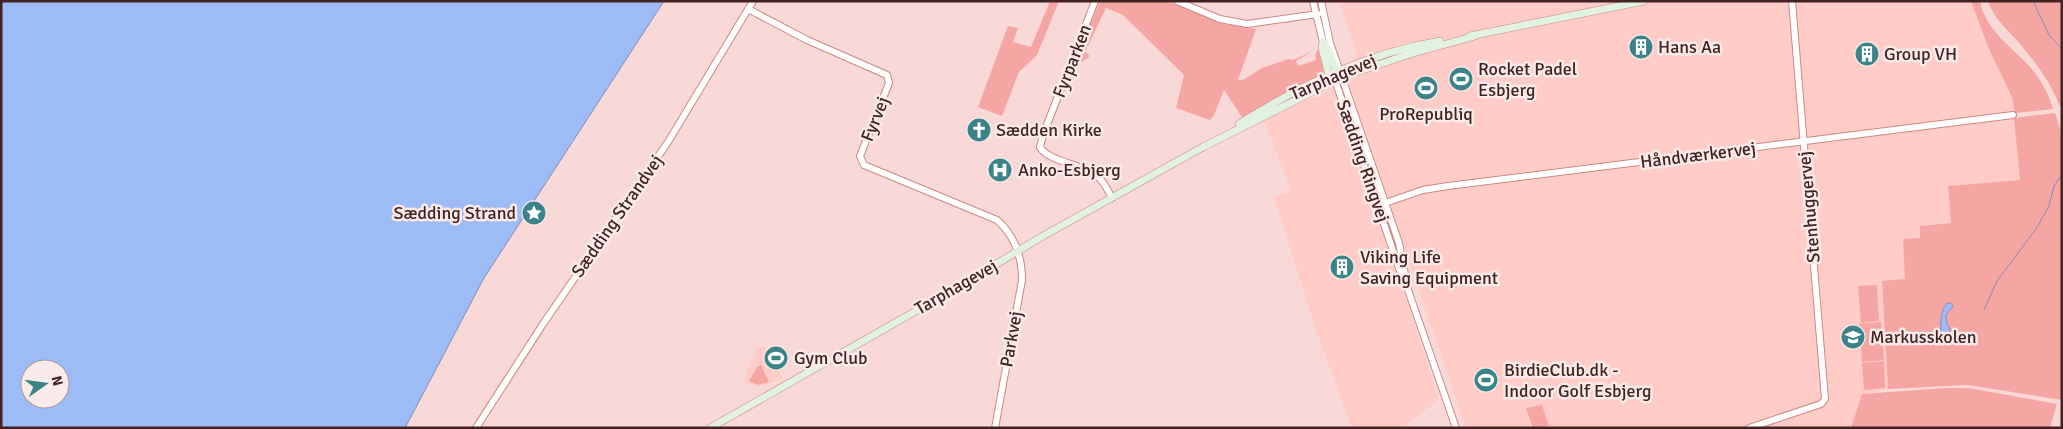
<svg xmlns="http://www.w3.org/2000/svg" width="2063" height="429" viewBox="0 0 2063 429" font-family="Signika,sans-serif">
  <rect width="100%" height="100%" fill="#f8d9d7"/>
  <path fill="#ffccc8" d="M1339,1H1971L1988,47L2012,97L2015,113L2020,180L1948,186L1951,223L1920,226L1921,238L1906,279L1882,282L1888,389L1862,394L1851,428H1466L1391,210L1393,205L1401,201L1399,195L1390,198L1385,195L1348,84L1357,53Z
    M1336,87L1438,396L1437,401L1402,428H1352L1317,333L1274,198L1291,191L1264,120Z
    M757,346L766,349L783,379L758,387L743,382Z"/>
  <path fill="#f6a6a2" d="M1050,1H1059L1037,55L1019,72L1002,116L978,107L1008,26L1018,28L1013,42L1031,47Z
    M1100,1H1166L1224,24L1256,29L1238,80H1243L1262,68L1289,59L1293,60L1313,51L1296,61L1298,66L1316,60L1315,55L1319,47L1324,70L1322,74L1242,117L1224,90L1214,115L1210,120L1176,108L1184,75L1123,15L1106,8L1085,52L1090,56L1082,62L1076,59Z
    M1971,1H1980C1986,31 2012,47 2031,68C2041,80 2049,94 2053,109L2015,113L2012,97L1988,47Z
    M1988,1H2062V106H2060C2050,82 2037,64 2020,44C2009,31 1993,18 1988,1Z
    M2055,113L2062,135V400L1968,385L1888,389L1882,281L1905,279L1903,239L1920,238V226L1951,223L1948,186L2020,180L2014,118Z
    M1877,285L1879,321L1861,323L1858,286Z
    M1881,322L1884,360L1862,362L1859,324Z
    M1884,361L1885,388L1864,390L1862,363Z
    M761,365L769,382L758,385L749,381L757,367Z
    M1946,388H1968L2057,404L2050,428H1851L1862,394Z
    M1542,405L1549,426L1533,428L1526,408Z"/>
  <path fill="#9dbcf6" stroke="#818eb6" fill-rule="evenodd" d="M1,1H664L484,278L405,428H1ZM30,369H60V399H30Z
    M1947,303H1951L1953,306L1946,315L1947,324C1954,332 1947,337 1943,344L1940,341C1943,327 1937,316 1947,303Z"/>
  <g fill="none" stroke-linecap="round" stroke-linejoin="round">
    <path stroke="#818eb6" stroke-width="1" d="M2033,1L2049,35L2062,49
      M1984,310L1997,281L2036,229L2049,206L2054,186L2062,175"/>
    <defs>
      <path id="tertiary" d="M1095,1L1043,135L1040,147C1048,162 1085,164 1099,178C1105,183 1108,191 1112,198
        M1177,1L1220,19L1247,24L1318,14
        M1313,1L1324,46
        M1321,1L1330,43L1399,243L1408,290L1456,428
        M748,9L807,40L887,75L889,83L860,156L864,165L997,220C1015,236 1022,256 1022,280L995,428
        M1334,77L1403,280
        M1385,203L1423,190L1448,186L2013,115
        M476,428L543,324L668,142L753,1
        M1749,428L1821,404L1825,399L1792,1"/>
      <path id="secondary" d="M1470,36L1644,1
        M1323,42L1329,51L1337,74
        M1323,42L1322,48L1329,75
        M1239,124C1301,85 1367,53 1440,41
        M710,428L958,287L1043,236L1203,147L1342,77L1410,54L1475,36"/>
    </defs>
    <use href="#tertiary" stroke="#ce8784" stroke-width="8"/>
    <use href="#secondary" stroke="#ce8784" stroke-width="8"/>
    <use href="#tertiary" stroke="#fff" stroke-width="6"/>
    <use href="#secondary" stroke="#e2f2e1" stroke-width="7"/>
  </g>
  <defs>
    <symbol id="building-disc" viewBox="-11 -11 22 22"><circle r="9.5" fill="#3b8389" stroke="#faeae9"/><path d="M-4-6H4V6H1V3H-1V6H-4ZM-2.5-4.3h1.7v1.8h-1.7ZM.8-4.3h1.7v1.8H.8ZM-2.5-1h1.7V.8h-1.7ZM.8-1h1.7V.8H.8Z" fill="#fff"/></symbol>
    <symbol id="stadium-disc" viewBox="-11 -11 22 22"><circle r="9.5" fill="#3b8389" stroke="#faeae9"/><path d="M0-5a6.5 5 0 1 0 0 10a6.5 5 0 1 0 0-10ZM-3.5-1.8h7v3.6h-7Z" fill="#fff"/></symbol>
    <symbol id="church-disc" viewBox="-11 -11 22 22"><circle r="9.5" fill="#3b8389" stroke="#faeae9"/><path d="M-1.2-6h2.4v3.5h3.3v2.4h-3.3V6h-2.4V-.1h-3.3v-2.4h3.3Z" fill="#fff"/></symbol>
    <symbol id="hospital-disc" viewBox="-11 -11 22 22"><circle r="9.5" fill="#3b8389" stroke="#faeae9"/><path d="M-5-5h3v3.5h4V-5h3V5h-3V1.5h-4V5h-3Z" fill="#fff"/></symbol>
    <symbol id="sight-disc" viewBox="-11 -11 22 22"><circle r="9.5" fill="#3b8389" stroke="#faeae9"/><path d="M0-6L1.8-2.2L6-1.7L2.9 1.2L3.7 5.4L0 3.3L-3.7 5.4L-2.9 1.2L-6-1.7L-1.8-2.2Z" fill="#fff"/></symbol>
    <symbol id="school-disc" viewBox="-11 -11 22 22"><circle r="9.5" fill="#3b8389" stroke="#faeae9"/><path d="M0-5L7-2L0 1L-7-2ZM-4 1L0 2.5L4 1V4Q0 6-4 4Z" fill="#fff"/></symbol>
  </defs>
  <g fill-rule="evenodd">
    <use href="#building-disc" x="1627" y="33" width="28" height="28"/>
    <use href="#building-disc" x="1853" y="40" width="28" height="28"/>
    <use href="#stadium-disc" x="1447" y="65" width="28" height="28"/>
    <use href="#stadium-disc" x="1412" y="74" width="28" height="28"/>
    <use href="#church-disc" x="965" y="116" width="28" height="28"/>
    <use href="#hospital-disc" x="986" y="156" width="28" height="28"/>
    <use href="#sight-disc" x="520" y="199" width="28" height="28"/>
    <use href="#building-disc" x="1328" y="253" width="28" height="28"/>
    <use href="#school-disc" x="1839" y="323" width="28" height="28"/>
    <use href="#stadium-disc" x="762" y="344" width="28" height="28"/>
    <use href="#stadium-disc" x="1472" y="366" width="28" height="28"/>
  </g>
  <g text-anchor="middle" stroke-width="5" stroke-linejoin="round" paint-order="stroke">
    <g font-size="18" fill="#402322" stroke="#faeae9" text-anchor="start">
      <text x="1658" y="53">Hans Aa</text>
      <text x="1884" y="60">Group VH</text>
      <text x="1478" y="75">Rocket Padel<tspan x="1478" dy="21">Esbjerg</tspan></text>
      <text x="1426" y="120" text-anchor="middle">ProRepubliq</text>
      <text x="996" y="136">Sædden Kirke</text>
      <text x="1018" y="176">Anko-Esbjerg</text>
      <text x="516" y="219" text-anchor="end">Sædding Strand</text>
      <text x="1360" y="263">Viking Life<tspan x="1360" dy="21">Saving Equipment</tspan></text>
      <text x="1870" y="343">Markusskolen</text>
      <text x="794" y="364">Gym Club</text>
      <text x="1504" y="376">BirdieClub.dk -<tspan x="1504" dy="21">Indoor Golf Esbjerg</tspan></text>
    </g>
    <g font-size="18" fill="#402322" stroke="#faeae9">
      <text transform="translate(1072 61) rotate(-69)" y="6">Fyrparken</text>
      <text transform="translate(1333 77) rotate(-23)" y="6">Tarphagevej</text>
      <text transform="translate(875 119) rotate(-68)" y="6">Fyrvej</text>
      <text transform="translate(1698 155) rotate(-7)" y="6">Håndværkervej</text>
      <text transform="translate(1363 161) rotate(71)" y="6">Sædding Ringvej</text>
      <text transform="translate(1809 207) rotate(-95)" y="6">Stenhuggervej</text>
      <text transform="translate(617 216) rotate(-55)" y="6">Sædding Strandvej</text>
      <text transform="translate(956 287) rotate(-30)" y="6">Tarphagevej</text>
      <text transform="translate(1011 339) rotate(-80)" y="6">Parkvej</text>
    </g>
  </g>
  <rect width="2063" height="429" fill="none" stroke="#402322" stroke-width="5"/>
  <g transform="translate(45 384) rotate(76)"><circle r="24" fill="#faeae9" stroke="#b09a99"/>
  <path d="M0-4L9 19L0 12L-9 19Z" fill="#3b8389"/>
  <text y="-8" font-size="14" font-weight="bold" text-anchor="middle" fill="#402322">N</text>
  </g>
</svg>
